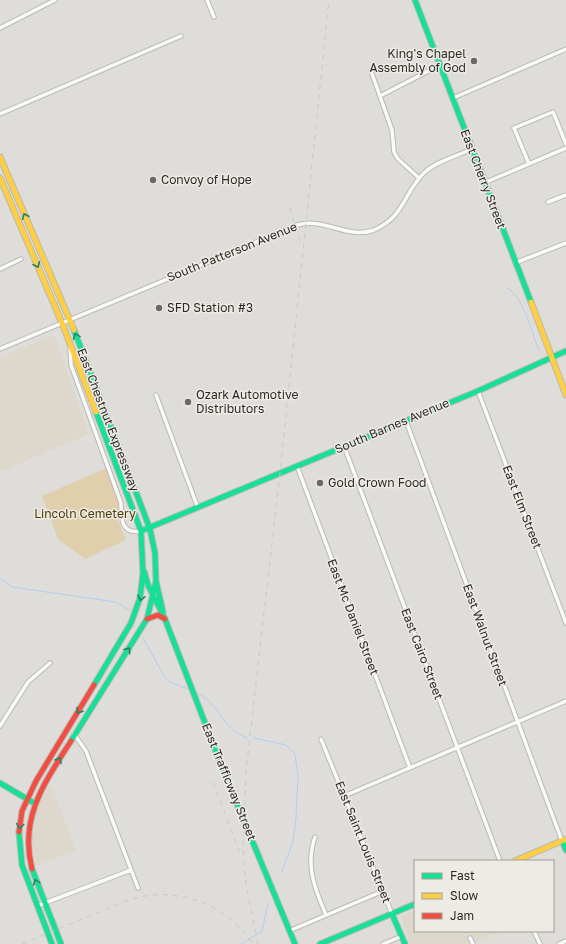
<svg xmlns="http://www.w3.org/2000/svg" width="566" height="944" viewBox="0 0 566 944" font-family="'Golos Text',sans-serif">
  <rect width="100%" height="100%" fill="#dfddd9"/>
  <path fill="#ddd8cb" d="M54,335L89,434L0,472V357Z
    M51,785L76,850L36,866L32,836L34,817L40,802Z
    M415,910V931H502L471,944H410L401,917Z"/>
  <path fill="#dfcfac" d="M106,468L118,503V521L126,540L85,559L58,539L42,496Z"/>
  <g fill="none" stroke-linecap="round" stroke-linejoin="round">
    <path stroke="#afceef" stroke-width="1" d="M507,288C522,295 532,332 538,348L541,351
      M0,578L12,587L116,602L131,611
      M143,638L163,674L168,681L190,690
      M196,693C214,700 218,715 231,728C235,733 242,735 247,738
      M254,738L286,745L295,754L298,777L296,818L293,842L282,871
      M241,944L262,931L268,904"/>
    <defs>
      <path id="street" d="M207,0L214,17
        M0,28L55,0
        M371,71L392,130L394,152L398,159L419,178
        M380,96L440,65
        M453,98L566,49
        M0,114L181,36
        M529,164L514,128L553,112L566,144
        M484,183L566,148
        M548,202L566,195
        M515,263L566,243
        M0,269L21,259
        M70,347L71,365L121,503C121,518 121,535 141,531
        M0,349L297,225C325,217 348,240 374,230C406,216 403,192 425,172C437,161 457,156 472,149
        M478,391L566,623
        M156,395L198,508
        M406,421L562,841
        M344,446L500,861
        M297,466L410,768
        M0,726L28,682L50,663
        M74,734L86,751L138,888
        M321,739L392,914
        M344,796L566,701
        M315,837C305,866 315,889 326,915
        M37,906L131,870
        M289,931L383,891
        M534,931L540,944
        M470,938L473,944
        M383,944L402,936
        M559,944L566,941"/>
      <path id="fast" d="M415,0L531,302
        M141,531L478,391L566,351
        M144,571L148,585L165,619L225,775L295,944
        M156,581L163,612
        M94,685L131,623L140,598L143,573L141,531L96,412
        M71,741L147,619L156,581L155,553L150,529L74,330
        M0,783L34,803
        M19,832L22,865L52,944
        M562,841L566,850
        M32,869L61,944
        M392,914L405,944
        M320,944L415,904"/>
      <path id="slow" d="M0,157L74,330
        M0,178L62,323L96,412
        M531,302L566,395
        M515,861L566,839"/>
      <path id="jam" d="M147,619L158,615L165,619
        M19,832L22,811L36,781L94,685
        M32,869C19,817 45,782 71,741"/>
    </defs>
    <use href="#street" stroke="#bab9b6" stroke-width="5.5"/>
    <use href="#fast" stroke="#bab9b6" stroke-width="7"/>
    <use href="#slow" stroke="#bab9b6" stroke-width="7"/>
    <use href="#jam" stroke="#bab9b6" stroke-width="7"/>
    <use href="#street" stroke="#fafaf9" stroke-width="3.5"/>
    <use href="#fast" stroke="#16e098" stroke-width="5"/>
    <use href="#slow" stroke="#ffcf43" stroke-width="5"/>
    <use href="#jam" stroke="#f24e42" stroke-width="5"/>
    <path stroke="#c9c9c8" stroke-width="1" stroke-dasharray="5 5" stroke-linecap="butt" d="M290,208L301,244
      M213,782L240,854
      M22,944L126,901C173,884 225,902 253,944
      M258,944L246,884L243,849L246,771L280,473L329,0"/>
  </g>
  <defs><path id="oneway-chevron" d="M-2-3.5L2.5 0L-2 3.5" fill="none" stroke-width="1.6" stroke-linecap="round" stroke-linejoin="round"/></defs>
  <g stroke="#208560">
    <use href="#oneway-chevron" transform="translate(25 216) rotate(-113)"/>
    <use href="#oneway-chevron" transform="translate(37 265) rotate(67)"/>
    <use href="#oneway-chevron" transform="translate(76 336) rotate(-111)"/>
    <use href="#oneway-chevron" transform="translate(141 598) rotate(102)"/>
    <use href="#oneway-chevron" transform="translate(128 650) rotate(-54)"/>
    <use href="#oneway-chevron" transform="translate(79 711) rotate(122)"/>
    <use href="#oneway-chevron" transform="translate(59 760) rotate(-59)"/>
    <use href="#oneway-chevron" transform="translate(20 826) rotate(98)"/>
    <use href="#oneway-chevron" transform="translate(36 882) rotate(-110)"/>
  </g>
  <g fill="#6a6966" stroke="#eeebe5" stroke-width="1.5">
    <circle cx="474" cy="61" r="4"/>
    <circle cx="153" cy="180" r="4"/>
    <circle cx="159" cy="308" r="4"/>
    <circle cx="188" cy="402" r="4"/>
    <circle cx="320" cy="483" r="4"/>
  </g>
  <g text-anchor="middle" stroke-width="3" stroke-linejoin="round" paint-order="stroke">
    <g font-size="12" fill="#2b2a28" stroke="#eeebe5" text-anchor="start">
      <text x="466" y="58" text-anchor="end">King's Chapel<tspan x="466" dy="14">Assembly of God</tspan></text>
      <text x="161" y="184">Convoy of Hope</text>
      <text x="167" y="312">SFD Station #3</text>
      <text x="196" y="399">Ozark Automotive<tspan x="196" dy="14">Distributors</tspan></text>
      <text x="328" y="487">Gold Crown Food</text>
    </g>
    <g font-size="12" fill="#2b2a28" stroke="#eeebe5">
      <text transform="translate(483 179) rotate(69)" y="4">East Cherry Street</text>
      <text transform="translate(232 252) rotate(-22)" y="4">South Patterson Avenue</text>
      <text transform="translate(108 420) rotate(69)" y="4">East Chestnut Expressway</text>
      <text transform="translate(392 426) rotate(-23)" y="4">South Barnes Avenue</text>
      <text transform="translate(522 507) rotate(69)" y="4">East Elm Street</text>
      <text transform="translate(353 617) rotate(69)" y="4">East Mc Daniel Street</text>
      <text transform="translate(485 635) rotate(70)" y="4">East Walnut Street</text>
      <text transform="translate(422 654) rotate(69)" y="4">East Cairo Street</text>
      <text transform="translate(229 782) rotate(68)" y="4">East Trafficway Street</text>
      <text transform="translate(363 842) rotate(68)" y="4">East Saint Louis Street</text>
    </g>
    <g font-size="12" fill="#4b3804" stroke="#eeebe5">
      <text x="85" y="518">Lincoln Cemetery</text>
    </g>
  </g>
  <rect x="414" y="860" width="140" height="72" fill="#eeebe5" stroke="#a09e99"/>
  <rect x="422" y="873" width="20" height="6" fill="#16e098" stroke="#a09e99"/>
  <text x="450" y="880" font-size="12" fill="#2b2a28">Fast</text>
  <rect x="422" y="893" width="20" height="6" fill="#ffcf43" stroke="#a09e99"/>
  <text x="450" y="900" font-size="12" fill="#2b2a28">Slow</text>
  <rect x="422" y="913" width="20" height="6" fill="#f24e42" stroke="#a09e99"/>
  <text x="450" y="920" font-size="12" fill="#2b2a28">Jam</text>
</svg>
